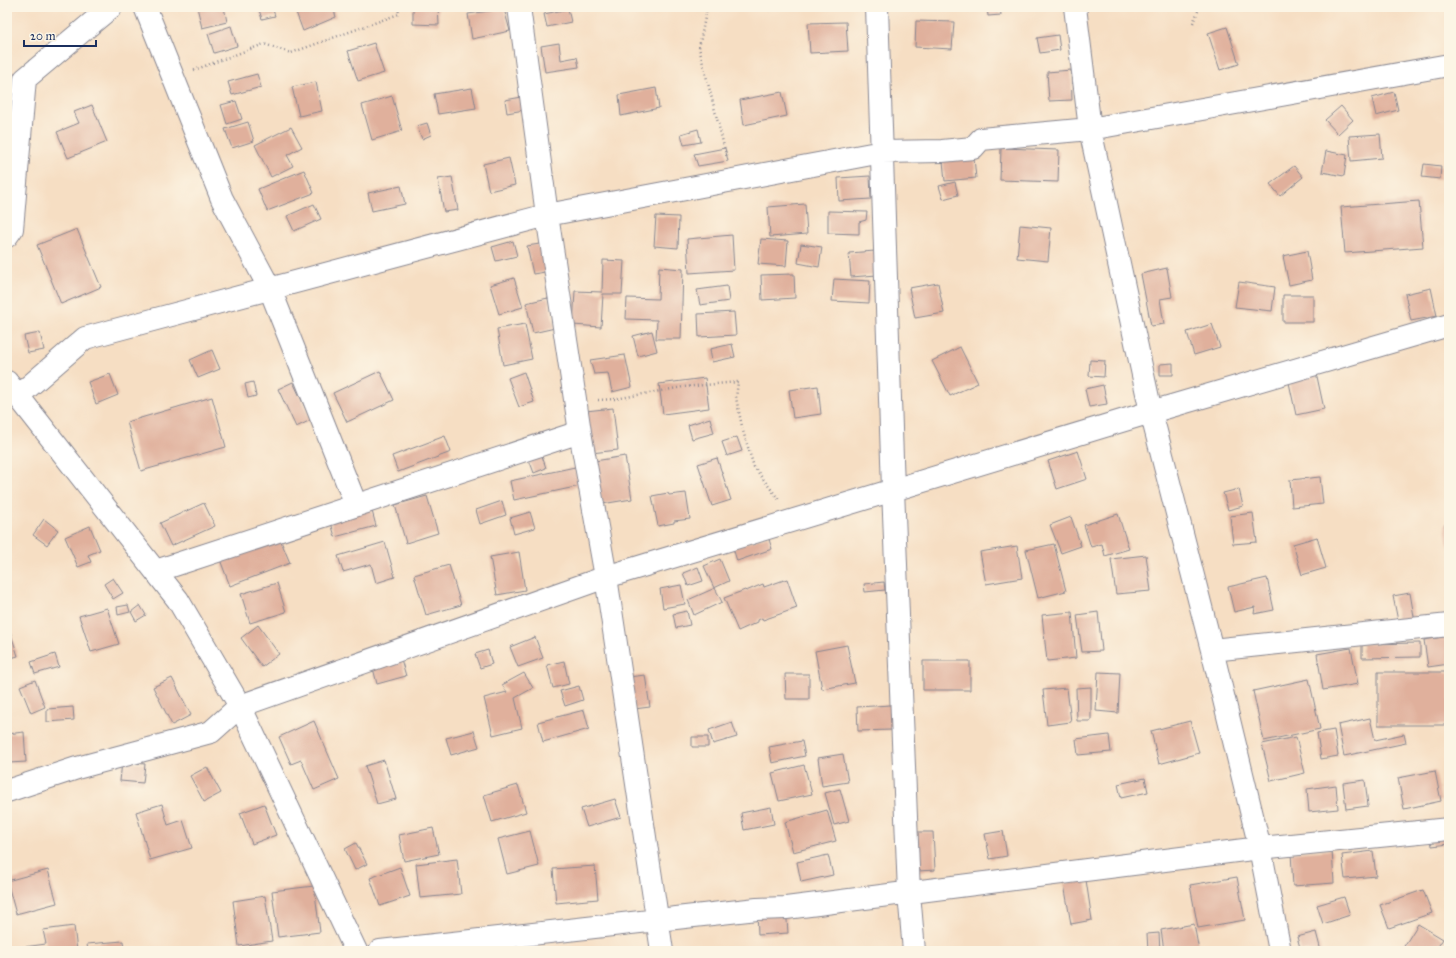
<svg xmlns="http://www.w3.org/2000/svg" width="1456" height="958" viewBox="0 0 1456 958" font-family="'IM FELL Great Primer',serif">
  <rect width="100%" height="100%" fill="#fcf5e5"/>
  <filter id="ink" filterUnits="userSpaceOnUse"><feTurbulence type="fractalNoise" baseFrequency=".025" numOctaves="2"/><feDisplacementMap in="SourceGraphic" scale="8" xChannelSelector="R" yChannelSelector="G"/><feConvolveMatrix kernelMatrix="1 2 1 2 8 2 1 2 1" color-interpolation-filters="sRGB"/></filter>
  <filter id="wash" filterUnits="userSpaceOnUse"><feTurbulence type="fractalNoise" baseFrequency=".012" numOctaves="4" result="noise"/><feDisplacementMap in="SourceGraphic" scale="16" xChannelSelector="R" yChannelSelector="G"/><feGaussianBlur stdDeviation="0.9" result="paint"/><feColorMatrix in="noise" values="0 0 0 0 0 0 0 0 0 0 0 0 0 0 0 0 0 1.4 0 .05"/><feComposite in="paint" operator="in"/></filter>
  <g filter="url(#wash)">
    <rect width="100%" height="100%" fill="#f6dec3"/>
    <g id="blocks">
      <path fill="#e0b09c" d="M197,7H224L227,22L202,28Z
        M258,7H272L275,16L262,19Z
        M294,7H333L336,17L303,31Z
        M413,7H438L439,25L413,24Z
        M987,7H1000L1001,15L988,16Z
        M504,9L510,31L472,39L468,14Z
        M568,9L571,22L547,27L544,14Z
        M916,21L954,22L952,49L915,47Z
        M846,22L848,51L810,53L808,23Z
        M231,26L237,46L214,53L208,34Z
        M1227,27L1239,64L1220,70L1208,33Z
        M1058,35L1060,50L1040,53L1037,38Z
        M374,43L384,73L358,81L348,51Z
        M559,43L561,60L577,57L579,67L545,72L541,46Z
        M1071,70L1072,100L1049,101L1047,72Z
        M257,74L261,87L232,95L228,82Z
        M316,82L322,111L299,116L292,87Z
        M472,88L476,108L438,114L434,94Z
        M656,88L659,108L621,116L619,95Z
        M782,92L787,116L744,125L740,100Z
        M1394,92L1398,110L1376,116L1372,98Z
        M392,96L402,131L372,140L362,105Z
        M522,97L524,110L507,113L505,100Z
        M236,101L242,119L227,124L221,105Z
        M92,105L107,142L68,158L57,132L79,123L74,112Z
        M1341,106L1353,120L1338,134L1325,120Z
        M248,122L254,141L232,148L225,129Z
        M427,123L431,135L422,139L417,126Z
        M291,127L302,147L287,155L293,166L271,177L255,145Z
        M698,129L701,142L684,145L681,134Z
        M1380,134L1382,158L1351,161L1349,136Z
        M725,148L728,161L698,166L694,154Z
        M973,148L976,178L945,181L942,151Z
        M1001,148L1059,150L1058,182L1000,180Z
        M1326,151L1347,155L1344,176L1322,172Z
        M509,158L515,185L489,191L483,164Z
        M1424,164L1441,166L1440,179L1422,177Z
        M1294,166L1303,177L1280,196L1270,184Z
        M304,170L314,193L267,211L258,189Z
        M870,176L871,199L839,201L838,178Z
        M452,177L458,210L444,212L438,179Z
        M955,182L958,195L943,199L939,186Z
        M401,186L405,204L372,211L368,193Z
        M1419,201L1423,247L1345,253L1341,207Z
        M314,204L321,219L294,231L287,216Z
        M805,204L807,234L770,237L768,207Z
        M828,211L867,212L866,220L859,222V234L828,233Z
        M656,216L679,217L678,248L654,246Z
        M1020,225L1051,228L1048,261L1017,258Z
        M77,229L101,287L61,304L37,245Z
        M732,235L734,270L689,273L687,239Z
        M761,239L788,241L786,266L758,264Z
        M513,241L517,256L496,261L492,247Z
        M546,243L551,271L533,274L527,246Z
        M801,244L822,247L819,267L798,263Z
        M875,251L877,275L851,277L849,253Z
        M1307,251L1312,280L1289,285L1283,256Z
        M603,260L624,261L622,294H603L601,327L573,325L575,291L602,292Z
        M659,267L683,269L681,339H656L657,320L626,319L627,298L658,299Z
        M1167,268L1172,297L1160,299L1164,324L1151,326L1141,274Z
        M794,274L795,298L762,300L761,275Z
        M514,278L523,307L499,314L490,285Z
        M834,279L870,281L869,303L832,301Z
        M1239,282L1275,287L1272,311L1235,307Z
        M938,283L944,313L915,318L909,288Z
        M727,286L729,301L700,305L697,290Z
        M1431,288L1437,316L1411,321L1405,294Z
        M1283,295H1313V322H1283Z
        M548,298L555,328L533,333L526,303Z
        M734,312L736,335L699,337L698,314Z
        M525,324L532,359L503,365L497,329Z
        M1212,324L1220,347L1194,355L1187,332Z
        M652,331L657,351L638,356L633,336Z
        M40,333L44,350L28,353L24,336Z
        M732,344L735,357L712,362L710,349Z
        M960,347L978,383L950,396L932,361Z
        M212,350L220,369L198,378L190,360Z
        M625,355L632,387L612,392L608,373L594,374L590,360Z
        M1090,360L1105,361L1104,377L1089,376Z
        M1173,363V375H1160V364Z
        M380,371L394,400L347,422L333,393Z
        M524,372L534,402L519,407L508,378Z
        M1316,372L1324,409L1296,415L1288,378Z
        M110,374L118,395L96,404L88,382Z
        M705,378L709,408L663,414L659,384Z
        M253,382L256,396L248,398L245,384Z
        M293,382L311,420L296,427L278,389Z
        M1103,385L1107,404L1089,407L1085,389Z
        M818,386L821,414L793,418L789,390Z
        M212,397L226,447L141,471L127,422Z
        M613,408L618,450L591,453L586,411Z
        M710,418L714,433L692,439L688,425Z
        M445,436L451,452L398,472L392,456Z
        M737,437L742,451L727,456L722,442Z
        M540,450L546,468L534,473L527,454Z
        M1078,451L1087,479L1057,489L1048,461Z
        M625,456L632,499L602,504L595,461Z
        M717,458L731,500L712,506L698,464Z
        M575,467L580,486L514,500L510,481Z
        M1320,477L1323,504L1292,507L1290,480Z
        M1239,489L1243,506L1228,510L1223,493Z
        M668,493L669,495L686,493L690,519L674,521V523L658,526L652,496Z
        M427,496L438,533L406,543L395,505Z
        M502,501L506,515L480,524L476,510Z
        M204,503L215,526L171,546L160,523Z
        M371,507L376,526L335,537L330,519Z
        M530,512L535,528L514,534L510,518Z
        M1253,513L1257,542L1233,544L1230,516Z
        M1118,514L1129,549L1105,556L1102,544L1091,547L1084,525Z
        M1071,517L1081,546L1061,553L1050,525Z
        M44,519L58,530L47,545L33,535Z
        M1445,524H1449V546H1448Z
        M90,526L100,550L88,555L91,562L78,567L65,537Z
        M278,534L290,563L230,586L219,557Z
        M768,536L772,549L737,561L733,548Z
        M1317,537L1326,568L1302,575L1293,544Z
        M385,542L395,577L376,583L371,564L343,572L338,556Z
        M1054,544L1066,591L1038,598L1026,550Z
        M1017,546L1022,578L986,584L980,552Z
        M519,552L525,590L497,595L490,557Z
        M1146,555L1151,591L1116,594L1111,559Z
        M720,559L729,581L714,588L704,566Z
        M449,565L461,605L426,615L414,575Z
        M698,567L703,581L688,586L683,573Z
        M113,578L123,593L113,599L104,584Z
        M1267,578L1274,610L1254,614L1255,607L1234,612L1228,587Z
        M787,579L797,608L763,620L762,618L758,620V622L738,631L724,598L745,590L746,591L763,584L764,587Z
        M884,582L885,590L865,592L864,584Z
        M277,583L286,612L250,623L241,594Z
        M681,585L685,604L663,608L660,589Z
        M715,588L722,602L694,615L688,600Z
        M1410,593L1416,628L1400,631L1393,596Z
        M128,605L130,612L118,615L117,607Z
        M140,605L146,615L136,621L131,612Z
        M107,608L119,644L91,652L79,616Z
        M687,611L690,625L676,628L673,614Z
        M1072,612L1076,658L1047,661L1042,615Z
        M1098,612L1102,651L1082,652L1077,615Z
        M7,622L18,656L7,659Z
        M258,625L279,654L262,667L241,638Z
        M1449,636V664L1428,667L1424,640Z
        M535,637L543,658L518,667L510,647Z
        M1420,643V657L1362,658V644Z
        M847,645L855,683L822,689L815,651Z
        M1351,648L1358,684L1323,690L1317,654Z
        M488,650L492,664L480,668L475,654Z
        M55,654L59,667L35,674L31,662Z
        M401,659L406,676L377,684L373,668Z
        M564,661L569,684L553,688L547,665Z
        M923,661H970V690H923Z
        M1098,672L1120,673L1118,713L1096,711Z
        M1378,672H1449V725H1378Z
        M524,673L533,688L515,698L522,728L493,735L484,698L507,692L502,685Z
        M785,674H809V699H786Z
        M645,675L650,707L634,709L629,677Z
        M172,678L191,715L172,725L153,687Z
        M1309,679L1320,729L1264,741L1253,691Z
        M35,680L45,707L31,713L20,686Z
        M579,686L583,700L565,706L560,691Z
        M1091,687V721H1077L1076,688Z
        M1067,688L1071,722L1047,725L1043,690Z
        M891,705L892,730L858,731L857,707Z
        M73,707L74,720L47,722V709Z
        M584,710L589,729L543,742L538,722Z
        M1370,718L1375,740L1404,734L1406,743L1344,756L1338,725Z
        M314,721L339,779L314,790L301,760L291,764L279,737Z
        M1190,721L1199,753L1159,764L1151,731Z
        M732,722L737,737L713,744L709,730Z
        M1334,730L1338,756L1321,759L1317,733Z
        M474,731L479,747L451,755L446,738Z
        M24,732L26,762L9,763L7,734Z
        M1109,735L1111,752L1078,755L1076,739Z
        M692,737H708V747H692Z
        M1296,737L1305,773L1271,781L1262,744Z
        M802,741L805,756L772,763L769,747Z
        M843,754L848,782L822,786L818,758Z
        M384,760L396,799L377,804L365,766Z
        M122,762L145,764L143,783L120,781Z
        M804,765L812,794L779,801L772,773Z
        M207,767L221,793L204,802L190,776Z
        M1435,771L1441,801L1404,809L1398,778Z
        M1145,778L1148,792L1121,798L1118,784Z
        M1365,780L1368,806L1346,809L1343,783Z
        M518,785L526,812L492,822L484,795Z
        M1336,785L1338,809L1309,812L1307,789Z
        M840,789L849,821L834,825L825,793Z
        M615,799L621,817L587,827L581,809Z
        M162,804L168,825L183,820L192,848L150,860L136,812Z
        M264,804L276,835L252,844L240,813Z
        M771,807L774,824L744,830L741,813Z
        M827,810L836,841L793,852L785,822Z
        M433,828L439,854L404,861L399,835Z
        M1449,830V844L1432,846L1430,831Z
        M530,831L539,866L507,874L498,839Z
        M1003,831L1007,856L990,859L985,834Z
        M917,832H933L935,870L918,871Z
        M356,843L367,864L355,870L345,849Z
        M1332,850L1334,883L1293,886L1291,853Z
        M1373,851L1376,876L1345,879L1342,855Z
        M828,855L833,875L801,882L797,862Z
        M457,859L461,894L420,898L416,864Z
        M595,866L598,899L556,903L553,869Z
        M400,867L410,896L380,906L370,878Z
        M48,870L57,903L16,914L7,881Z
        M1237,877L1245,920L1198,928L1190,885Z
        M1086,880L1092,920L1071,924L1064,884Z
        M314,886L320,932L278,937L272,891Z
        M1423,890L1432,913L1389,928L1380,905Z
        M265,896L272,941L239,946L233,901Z
        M1344,897L1350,915L1323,924L1317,905Z
        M786,908L788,933L758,935L757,909Z
        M1194,924L1199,951H1164L1161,930Z
        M1418,924L1443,939L1435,951H1407L1403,948Z
        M74,926L77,951H25L24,947L46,944L43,930Z
        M1448,926H1449V948H1445Z
        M1316,932L1321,951H1301L1297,937Z
        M1159,933L1160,951H1148L1147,934Z
        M123,941L124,951H88L87,944Z"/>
    </g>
  </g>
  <g filter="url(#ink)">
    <use href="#blocks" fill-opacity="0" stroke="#888690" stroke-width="1"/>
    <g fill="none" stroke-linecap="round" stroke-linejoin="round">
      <defs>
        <path id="street" d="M145,7L222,199L270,289L356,505
          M519,7L547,215L580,432L606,577L662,951
          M877,7L893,489L909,893L914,951
          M1075,7L1090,129L1151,412L1212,650L1260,848L1280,951
          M7,236L12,229L25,79L111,7
          M7,382L178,600L240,706L356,951
          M18,396L85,338L547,215L882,152L942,151L973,148L981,139L1090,129L1449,65
          M156,571L580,432
          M1212,650L1449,625
          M7,791L77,768L211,732L240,706L606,577L1151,412L1449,325
          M380,951L757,909L786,908L1260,848L1449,829"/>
      </defs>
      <use href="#street" stroke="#888690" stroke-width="24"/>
      <path stroke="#888690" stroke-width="2.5" stroke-dasharray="1 3" stroke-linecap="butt" d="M707,7L699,48L727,158
        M1193,23L1198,11L1203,7
        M194,70L264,44L291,53L399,14L398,7
        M598,400L615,399L683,387L738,382L736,398L743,431L754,467L780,501"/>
      <use href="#street" stroke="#fff" stroke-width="22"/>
    </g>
  </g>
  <rect width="1456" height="958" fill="none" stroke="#fcf5e5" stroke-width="24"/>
  <path d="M24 40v6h72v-6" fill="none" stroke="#1b2f5e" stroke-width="2"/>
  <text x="30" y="40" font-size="12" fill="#1b2f5e" stroke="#fcf5e5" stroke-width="3" paint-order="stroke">20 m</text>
</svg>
